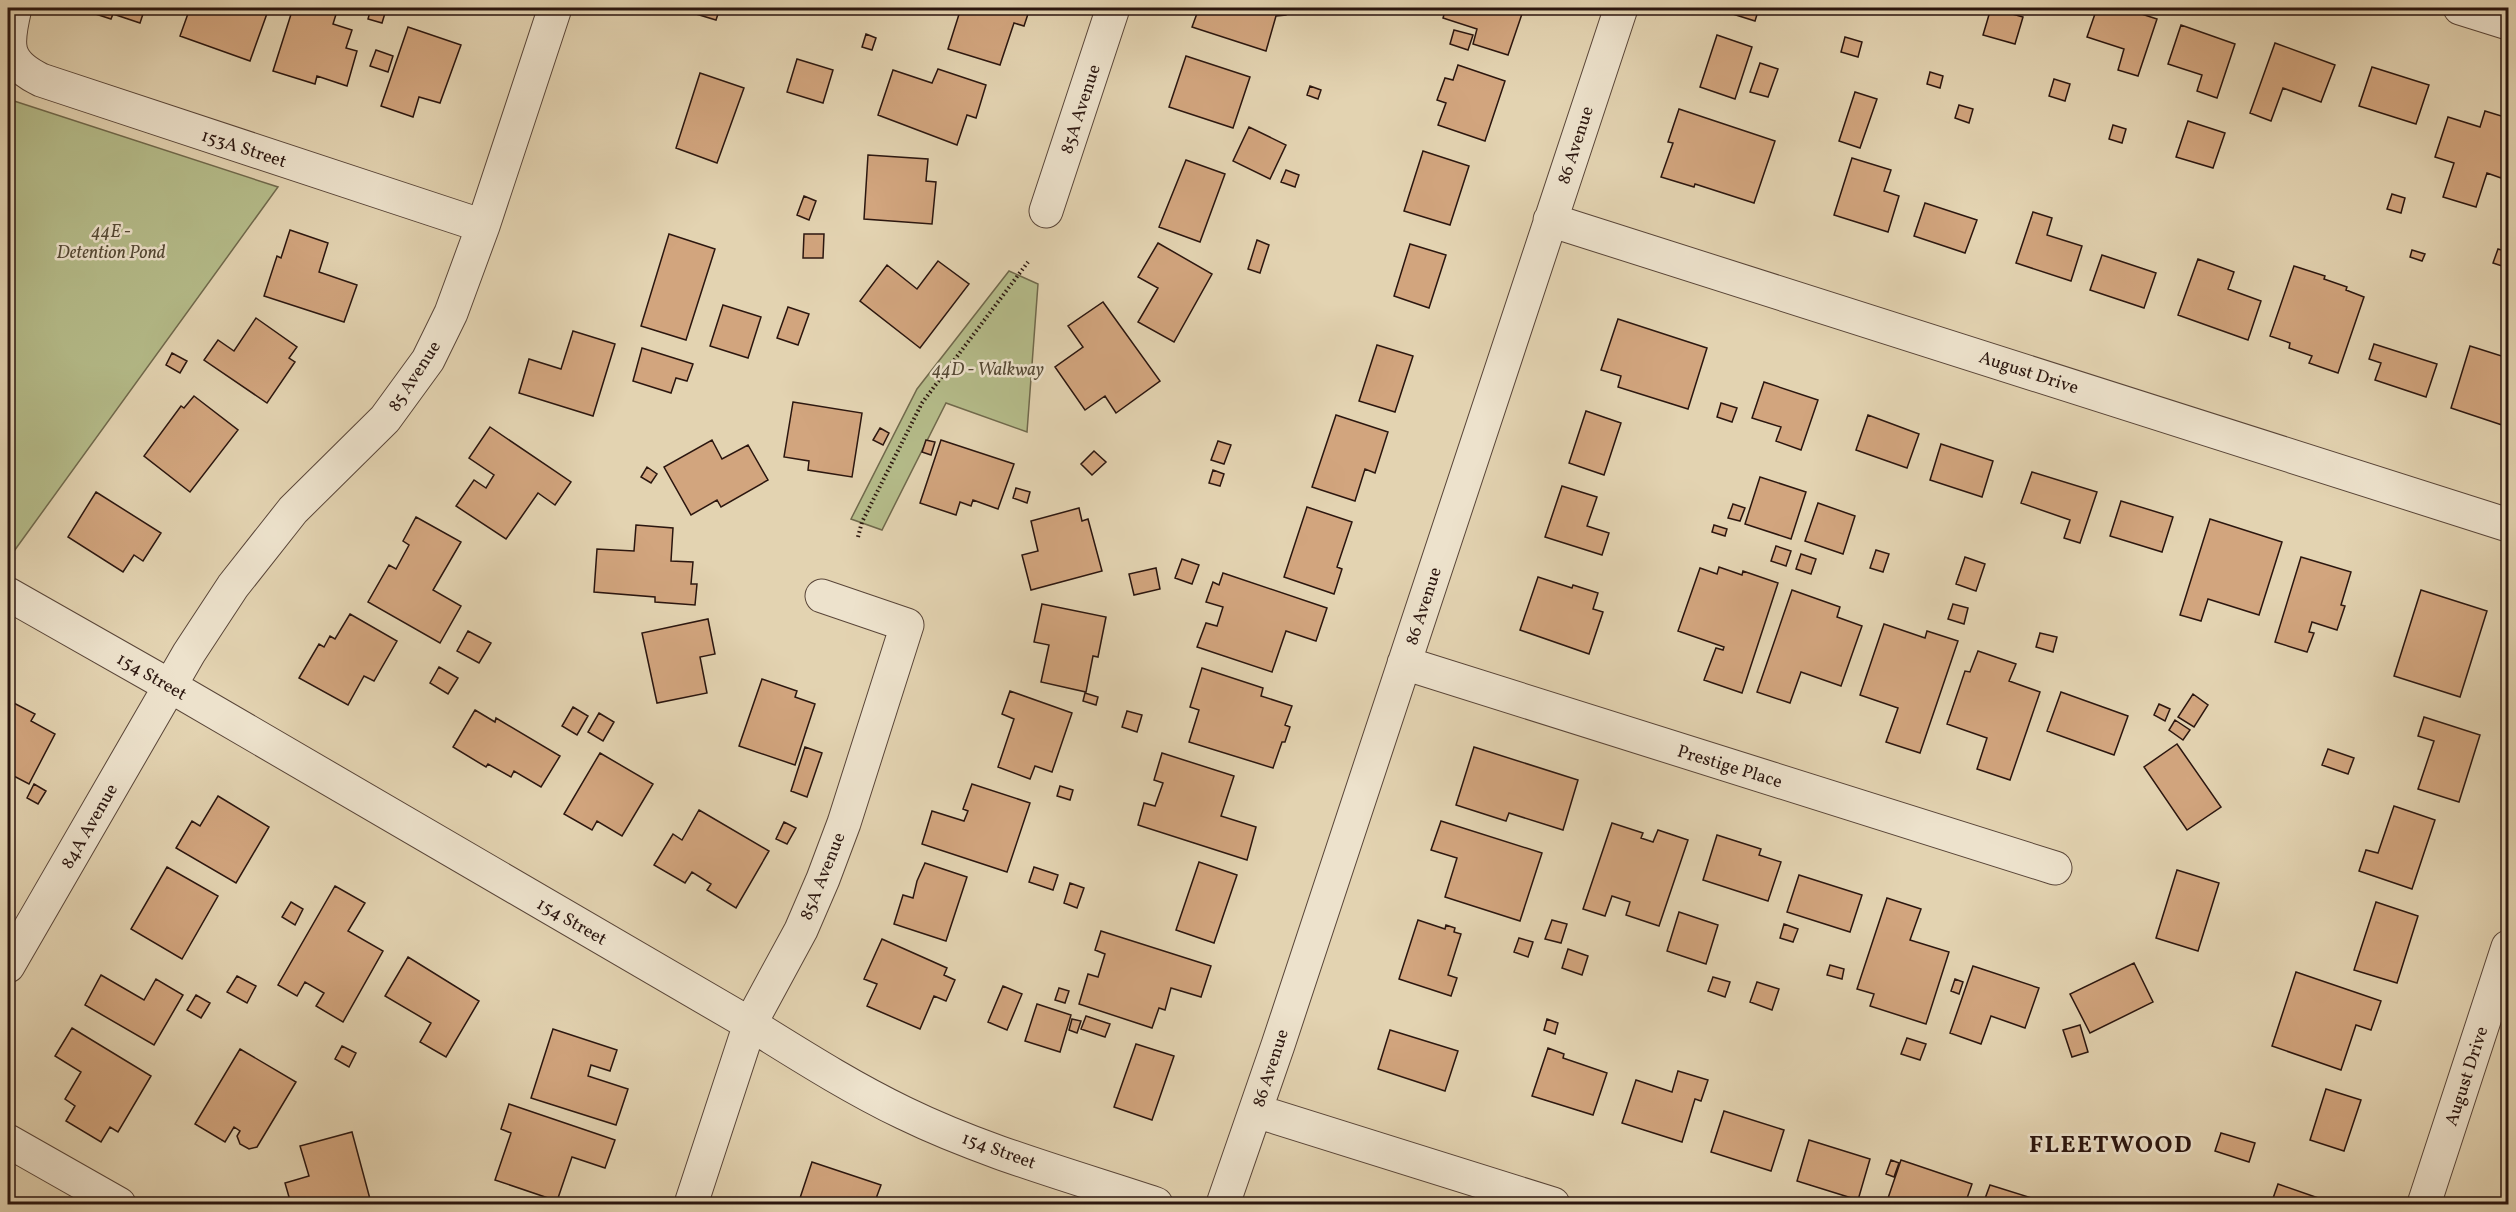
<svg xmlns="http://www.w3.org/2000/svg" width="2516" height="1212" viewBox="0 0 2516 1212" font-family="Vollkorn,serif">
  <rect width="100%" height="100%" fill="#e3d3b1"/>
  <filter id="stains"><feTurbulence type="fractalNoise" baseFrequency=".00333" numOctaves="4"/><feColorMatrix values="0 0 0 0 .2 0 0 0 0 .09 0 0 0 0 .02 0 0 0 .5 -.17"/></filter>
  <radialGradient id="worn" r=".72"><stop offset=".6" stop-color="#630" stop-opacity="0"/><stop offset="1" stop-color="#630" stop-opacity=".3"/></radialGradient>
  <path fill="#b5bc8a" stroke="#70694c" stroke-width="1.5" d="M8,99L278,187L9,558L8,557Z
    M1009,271L1038,284L1027,432L946,403L882,530L851,519L917,389Z"/>
  <path fill="#d2a57e" stroke="#2b160f" stroke-width="1.5" d="M77,8H145L140,23L113,14L111,19Z
    M190,8H269L250,61L180,36Z
    M293,8H338L333,24L352,30L346,48L357,51L347,86L317,76L315,84L273,71Z
    M371,8L386,10L382,23L368,19Z
    M676,8H720L716,20Z
    M961,8H1030L1024,26L1014,23L1000,65L948,49Z
    M1199,8H1288L1286,15L1276,16L1266,51L1192,27Z
    M1446,8H1524L1508,55L1473,44L1477,29L1443,18Z
    M1721,8H1759L1755,21L1720,10Z
    M1991,8L2023,17L2015,44L1983,35Z
    M2097,8H2123L2157,19L2138,76L2118,70L2124,49L2087,37Z
    M2181,25L2235,44L2217,98L2197,91L2202,75L2168,64Z
    M408,27L461,45L440,103L419,97L413,117L381,106Z
    M1454,30L1473,35L1468,50L1450,44Z
    M866,34L876,38L872,50L862,47Z
    M1717,35L1752,47L1735,99L1700,87Z
    M1845,37L1862,42L1858,57L1841,52Z
    M2275,43L2335,65L2321,102L2283,88L2271,121L2250,113Z
    M376,50L393,56L388,72L370,66Z
    M1186,56L1250,77L1233,128L1169,107Z
    M797,59L833,70L823,103L787,92Z
    M1760,63L1778,69L1768,97L1750,92Z
    M1458,65L1505,81L1485,141L1438,125L1446,103L1437,100L1445,78L1453,80Z
    M2372,67L2429,85L2416,124L2359,106Z
    M938,69L986,85L976,118L967,115L957,145L878,115L893,70L932,83Z
    M1930,72L1943,76L1940,88L1927,84Z
    M700,73L744,88L717,163L676,148Z
    M2054,79L2070,84L2065,101L2049,96Z
    M1310,86L1321,90L1318,99L1307,95Z
    M1855,92L1877,99L1860,148L1839,141Z
    M1959,105L1973,109L1969,123L1955,118Z
    M1679,109L1775,141L1754,203L1695,184L1694,187L1661,177L1673,143L1668,142Z
    M2485,111L2508,118V154L2501,178L2487,173L2476,207L2443,197L2454,163L2435,157L2448,117L2480,127Z
    M2188,121L2225,133L2213,168L2176,157Z
    M2113,125L2126,129L2122,143L2109,139Z
    M1249,127L1286,145L1270,179L1233,161Z
    M1423,151L1469,166L1450,225L1404,211Z
    M868,155L928,159L926,181L936,182L932,224L864,219Z
    M1852,158L1891,170L1884,191L1899,196L1888,232L1834,215Z
    M1186,160L1225,174L1200,242L1159,227Z
    M1286,170L1299,175L1295,187L1281,182Z
    M2392,194L2405,198L2401,213L2387,209Z
    M804,196L816,201L809,220L797,215Z
    M1925,203L1977,220L1965,253L1914,236Z
    M2033,212L2052,218L2047,235L2082,246L2071,281L2016,263Z
    M290,230L328,243L319,272L357,285L344,322L264,296L277,256L281,258Z
    M669,234L715,249L686,340L641,326Z
    M804,234H824L823,258H803Z
    M1257,240L1269,245L1260,273L1248,269Z
    M1158,243L1212,274L1174,342L1138,322L1158,288L1138,277Z
    M1410,244L1446,255L1429,308L1394,296Z
    M2498,249L2508,252V268L2493,263Z
    M2412,250L2425,254L2422,261L2410,257Z
    M2102,255L2156,273L2144,308L2090,290Z
    M2198,259L2234,272L2228,289L2261,301L2248,340L2178,315Z
    M938,261L969,284L920,348L860,301L887,265L917,289Z
    M2294,266L2325,276L2324,279L2347,287L2346,290L2364,297L2338,373L2309,363L2312,356L2289,348L2290,343L2270,336Z
    M1103,302L1160,381L1116,413L1105,396L1085,410L1055,367L1083,347L1068,326Z
    M723,305L761,317L748,358L710,346Z
    M788,307L809,314L798,345L777,338Z
    M256,318L297,347L289,358L295,362L267,403L204,360L218,340L234,351Z
    M1618,319L1707,348L1688,409L1618,387L1621,376L1601,370Z
    M573,331L615,344L593,416L519,393L529,359L561,369Z
    M2374,344L2437,364L2426,397L2375,380L2381,363L2369,359Z
    M1377,345L1413,356L1395,412L1359,401Z
    M2470,346L2508,358V406L2502,425L2451,408Z
    M642,348L693,364L687,381L676,378L671,393L633,381Z
    M172,353L187,361L180,373L166,365Z
    M1764,382L1818,400L1801,450L1776,441L1781,427L1752,418Z
    M194,396L238,430L190,492L144,456L181,406L184,408Z
    M793,402L862,413L852,477L808,470L809,461L784,457Z
    M1721,403L1737,408L1732,422L1717,417Z
    M1586,411L1621,423L1604,475L1569,463Z
    M1336,415L1388,432L1375,473L1365,469L1355,501L1312,487Z
    M1868,415L1919,434L1907,468L1856,450Z
    M490,427L571,482L555,505L538,493L506,539L456,506L474,480L486,488L494,475L469,458Z
    M880,428L889,433L883,445L873,440Z
    M712,440L722,459L748,445L768,480L721,507L717,500L691,515L664,467Z
    M926,440L935,442L931,455L922,452Z
    M941,440L1014,464L998,509L973,500L971,506L960,502L956,515L920,503Z
    M1218,441L1231,445L1224,464L1211,460Z
    M1941,444L1993,461L1982,497L1930,480Z
    M1094,451L1106,462L1092,475L1081,464Z
    M647,467L657,474L651,483L641,477Z
    M1213,470L1224,474L1220,486L1209,483Z
    M2032,472L2097,492L2080,543L2064,538L2070,520L2021,503Z
    M1760,477L1806,492L1791,539L1745,524Z
    M1562,486L1597,497L1587,526L1609,533L1602,555L1545,537Z
    M1016,488L1030,492L1027,503L1013,498Z
    M96,492L161,533L143,561L134,555L123,572L68,537Z
    M2121,501L2173,517L2162,552L2110,536Z
    M1818,503L1855,516L1843,554L1805,541Z
    M1733,504L1745,508L1740,521L1728,518Z
    M1307,507L1352,522L1337,567L1342,569L1334,594L1284,577Z
    M1079,508L1082,521L1088,519L1102,571L1031,590L1022,555L1038,551L1031,521Z
    M416,517L461,542L433,590L461,606L440,643L368,602L389,565L396,569L409,545L403,541Z
    M2210,519L2282,542L2259,615L2208,599L2201,621L2180,615Z
    M636,525L673,528L671,561L693,562L691,584H697L695,605L655,602V597L594,592L597,549L634,551Z
    M1714,525L1727,529L1725,536L1712,532Z
    M1776,546L1791,551L1786,566L1771,561Z
    M1876,550L1889,554L1883,572L1870,568Z
    M1801,554L1816,559L1811,574L1796,569Z
    M1965,557L1985,564L1976,591L1956,584Z
    M2301,557L2351,572L2341,605L2345,606L2337,630L2312,622L2309,632L2314,633L2307,652L2275,642Z
    M1182,559L1199,565L1192,584L1175,578Z
    M1719,567L1742,575L1743,571L1778,583L1742,693L1704,680L1716,648L1723,650L1724,647L1678,631L1700,568L1717,574Z
    M1156,568L1160,589L1134,595L1129,574Z
    M1223,573L1327,608L1316,641L1286,631L1272,672L1197,647L1206,623L1217,626L1223,607L1206,602L1213,582L1219,585Z
    M1538,577L1572,588L1573,585L1598,593L1593,609L1603,612L1589,654L1520,630Z
    M1792,590L1840,607L1837,617L1862,626L1841,686L1801,672L1790,703L1757,692Z
    M2421,590L2487,611L2460,697L2394,676Z
    M1042,604L1106,617L1098,657L1093,656L1086,692L1041,682L1049,645L1034,642Z
    M1953,604L1968,608L1964,624L1948,619Z
    M350,614L397,641L374,681L364,676L348,705L299,678L319,644L324,647L330,636L335,639Z
    M708,619L715,654L700,657L707,693L657,703L642,633Z
    M1884,624L1925,638L1927,631L1958,641L1920,753L1886,742L1898,708L1860,695Z
    M468,631L491,643L479,663L457,651Z
    M2040,633L2057,637L2053,652L2036,647Z
    M1978,651L2016,664L2009,681L2040,692L2010,780L1977,769L1987,738L1947,724L1965,671L1970,672Z
    M439,667L458,678L448,694L430,683Z
    M1202,668L1263,688L1261,696L1292,706L1285,725L1290,727L1285,742H1282L1273,768L1189,742L1199,710L1190,707Z
    M762,679L797,691L795,697L815,704L795,765L739,746Z
    M1010,691L1072,713L1052,772L1035,766L1030,779L998,767L1014,719L1002,714Z
    M2061,692L2128,716L2114,755L2047,731Z
    M1085,693L1098,697L1096,705L1083,701Z
    M2193,694L2208,705L2194,727L2178,717Z
    M8,700L35,714L31,721L55,734L29,784L8,773Z
    M2159,704L2170,709L2165,721L2154,715Z
    M573,707L588,716L577,735L562,726Z
    M475,710L495,722L496,718L560,756L541,787L514,771L511,777L488,764L486,767L453,747Z
    M1127,711L1142,715L1137,732L1122,727Z
    M599,713L614,722L603,741L588,732Z
    M2424,717L2480,735L2459,802L2418,789L2434,741L2418,736Z
    M2175,720L2190,730L2183,740L2169,730Z
    M2177,744L2221,807L2187,830L2144,767Z
    M805,747L822,753L807,797L791,791Z
    M1474,747L1578,780L1563,830L1509,813L1506,821L1456,805Z
    M2328,749L2354,758L2348,774L2322,765Z
    M600,753L653,784L622,836L597,821L592,830L564,814Z
    M1162,753L1234,776L1221,816L1256,827L1247,860L1138,825L1144,803L1155,806L1163,783L1154,780Z
    M34,784L46,791L38,804L27,798Z
    M972,784L1030,803L1007,872L922,844L932,811L964,821L968,811L963,809Z
    M1060,786L1073,790L1070,800L1057,796Z
    M218,796L269,827L236,883L176,848L192,821L200,826Z
    M2394,806L2435,820L2412,889L2359,871L2366,850L2378,853Z
    M699,810L769,851L736,908L707,890L711,884L692,872L685,883L654,865L673,834L682,840Z
    M1441,821L1542,853L1520,921L1445,897L1457,858L1431,850Z
    M784,822L796,828L787,844L776,839Z
    M1612,823L1643,833L1641,838L1653,842L1658,830L1688,840L1659,926L1626,915L1630,902L1612,896L1605,916L1583,909Z
    M1717,835L1761,849L1759,855L1781,862L1768,901L1703,880Z
    M1199,862L1237,875L1214,943L1176,930Z
    M925,863L967,877L946,941L894,924L903,895L913,898L917,881Z
    M167,867L218,896L182,959L131,929Z
    M1034,867L1058,875L1053,890L1029,882Z
    M2177,870L2219,883L2198,951L2156,938Z
    M1799,875L1862,895L1850,932L1787,912Z
    M1070,883L1084,888L1077,908L1064,903Z
    M335,886L365,903L348,931L383,951L343,1022L316,1006L324,993L305,982L297,996L278,985Z
    M1887,898L1921,909L1910,940L1949,952L1926,1024L1870,1006L1874,994L1857,989Z
    M291,902L303,909L295,925L282,917Z
    M2376,902L2418,916L2397,983L2354,970Z
    M1679,912L1718,925L1706,964L1667,951Z
    M1418,920L1445,929L1446,925L1455,928L1454,932L1461,934L1448,975L1457,978L1451,996L1399,979Z
    M1552,920L1567,924L1561,943L1545,939Z
    M1784,924L1798,929L1793,942L1780,938Z
    M1101,931L1211,966L1201,997L1171,988L1165,1010L1159,1008L1152,1028L1079,1004L1088,974L1098,977L1105,954L1095,950Z
    M1519,938L1533,942L1528,957L1514,952Z
    M882,939L947,968L944,975L955,980L946,1001L934,996L920,1029L867,1006L877,984L864,979Z
    M1568,949L1588,956L1582,975L1562,968Z
    M408,957L479,1001L446,1057L420,1042L431,1023L385,996Z
    M2134,963L2153,1002L2090,1033L2070,994Z
    M1830,965L1844,969L1842,979L1827,975Z
    M1973,966L2039,988L2025,1028L1991,1016L1981,1044L1950,1033Z
    M2296,972L2381,1001L2371,1030L2356,1025L2341,1070L2272,1046Z
    M101,975L144,1000L156,979L183,995L154,1045L85,1005Z
    M237,976L256,986L247,1003L227,992Z
    M1713,977L1730,982L1725,997L1708,991Z
    M1955,979L1963,982L1959,994L1951,991Z
    M1757,982L1779,989L1772,1010L1750,1002Z
    M1003,986L1022,994L1007,1030L988,1022Z
    M1059,988L1069,991L1065,1003L1055,1000Z
    M196,995L210,1003L201,1018L187,1010Z
    M1037,1004L1071,1015L1060,1052L1025,1041Z
    M1086,1016L1110,1024L1105,1037L1081,1029Z
    M1072,1019L1081,1021L1077,1033L1069,1030Z
    M1547,1019L1558,1023L1555,1034L1544,1030Z
    M2080,1025L2088,1052L2072,1057L2063,1030Z
    M72,1028L151,1076L118,1132L110,1127L101,1142L66,1121L75,1106L65,1099L81,1072L55,1056Z
    M553,1029L617,1050L610,1071L591,1065L588,1076L628,1089L616,1125L531,1098Z
    M1390,1030L1458,1051L1445,1091L1378,1069Z
    M1907,1038L1926,1044L1920,1060L1901,1054Z
    M1136,1044L1174,1056L1152,1120L1114,1107Z
    M342,1046L356,1053L349,1067L335,1059Z
    M1548,1048L1564,1054L1563,1058L1607,1073L1593,1115L1532,1096Z
    M240,1049L296,1082L257,1147L249,1149L240,1144L237,1136L240,1131L234,1127L225,1142L195,1124Z
    M1678,1071L1708,1080L1701,1101L1695,1099L1682,1142L1622,1123L1636,1080L1672,1092Z
    M2326,1089L2361,1100L2344,1151L2310,1140Z
    M509,1104L615,1140L605,1168L572,1157L557,1201L495,1180L511,1133L501,1129Z
    M1724,1111L1784,1130L1771,1171L1711,1152Z
    M352,1132L370,1199L349,1204H291L285,1183L309,1176L300,1146Z
    M2221,1133L2255,1143L2249,1162L2215,1151Z
    M1809,1140L1870,1159L1858,1200L1797,1181Z
    M1891,1160L1899,1163L1894,1177L1886,1174Z
    M1901,1160L1972,1184L1965,1204H1886Z
    M812,1162L881,1185L874,1204H798Z
    M2278,1184L2324,1200L2322,1204H2271Z
    M1990,1185L2051,1204H1983Z"/>
  <g fill="none" stroke-linecap="round" stroke-linejoin="round">
    <defs>
      <path id="street" d="M15,8C6,45 4,62 41,80L483,226
        M2460,8L2508,23
        M1046,211L1113,8
        M1550,220L2508,525
        M8,594L170,686L750,1024C800,1055 850,1087 904,1113C984,1152 1072,1176 1156,1204
        M1404,663L2055,868
        M8,966L189,653L233,586L293,510L385,419L428,360L451,313L483,226L555,8
        M1256,1111L1553,1204
        M8,1141L119,1204
        M691,1204L750,1024L801,930L823,879L844,823L907,625L822,596
        M1223,1204L1278,1045L1621,8
        M2424,1204L2508,947"/>
    </defs>
    <use href="#street" stroke="#594538" stroke-width="35"/>
    <path stroke="#2b160f" stroke-width="4" stroke-dasharray="1.5 3" stroke-linecap="butt" d="M858,537L862,522L922,403L1028,262"/>
    <use href="#street" stroke="#ede2cc" stroke-width="33"/>
  </g>
  <g text-anchor="middle" stroke-width="5" stroke-linejoin="round" paint-order="stroke">
    <g font-size="18" fill="#2b160f" stroke="#ede2cc">
      <text transform="translate(1080 109) rotate(-72)" y="6">85A Avenue</text>
      <text transform="translate(1575 145) rotate(-72)" y="6">86 Avenue</text>
      <text transform="translate(244 148) rotate(18)" y="6">153A Street</text>
      <text transform="translate(2029 372) rotate(18)" y="6">August Drive</text>
      <text transform="translate(414 376) rotate(-57)" y="6">85 Avenue</text>
      <text transform="translate(1423 606) rotate(-72)" y="6">86 Avenue</text>
      <text transform="translate(152 676) rotate(30)" y="6">154 Street</text>
      <text transform="translate(1730 766) rotate(17)" y="6">Prestige Place</text>
      <text transform="translate(89 826) rotate(-60)" y="6">84A Avenue</text>
      <text transform="translate(822 876) rotate(-68)" y="6">85A Avenue</text>
      <text transform="translate(572 921) rotate(30)" y="6">154 Street</text>
      <text transform="translate(1270 1068) rotate(-72)" y="6">86 Avenue</text>
      <text transform="translate(2466 1076) rotate(-72)" y="6">August Drive</text>
      <text transform="translate(999 1150) rotate(20)" y="6">154 Street</text>
    </g>
    <g font-size="18" font-style="italic" fill="#544834" stroke="#ede2cc">
      <text x="111" y="237">44E -<tspan x="111" dy="21">Detention Pond</tspan></text>
      <text x="988" y="375">44D - Walkway</text>
    </g>
    <g font-size="24" font-weight="bold" letter-spacing="1.5" fill="#2b160f" stroke="#ede2cc">
      <text x="2111" y="1152">FLEETWOOD</text>
    </g>
  </g>
  <rect width="2516" height="1212" fill="none" stroke="#e3d3b1" stroke-width="30"/>
  <rect x="9" y="9" width="2498" height="1194" fill="none" stroke="#2b160f" stroke-width="3"/>
  <rect x="15" y="15" width="2486" height="1182" fill="none" stroke="#2b160f" stroke-width="1.5"/>
  <rect width="100%" height="100%" filter="url(#stains)"/>
  <rect width="100%" height="100%" fill="url(#worn)"/>
</svg>
